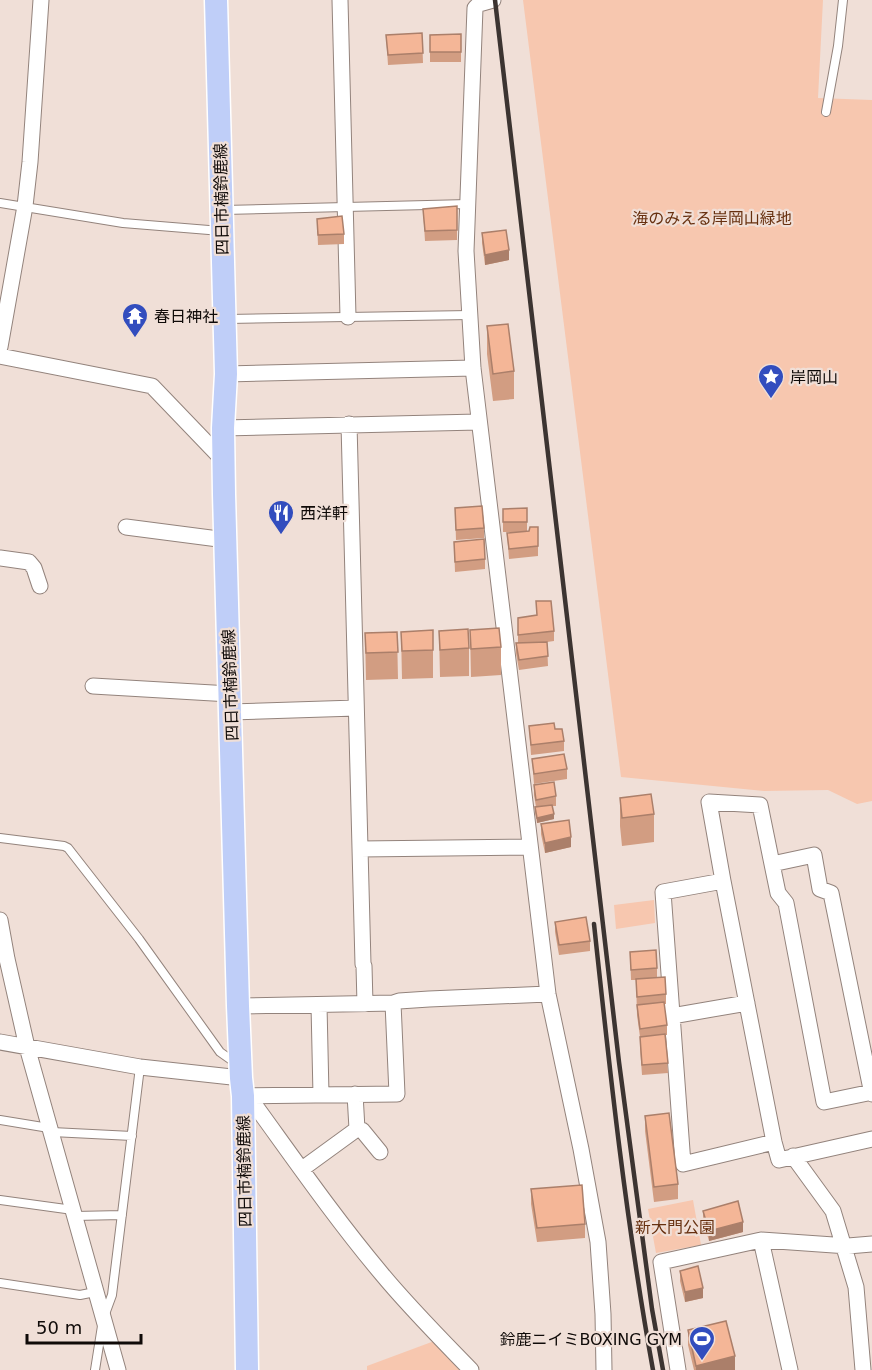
<svg xmlns="http://www.w3.org/2000/svg" width="872" height="1370" viewBox="0 0 872 1370" font-family="'DejaVu Sans','Noto Sans JP',sans-serif">
  <rect width="100%" height="100%" fill="#f0dfd7"/>
  <path fill="#f7c7af" d="M523,0H823L818,98L872,100V801L857,804L828,790L764,791L621,777Z
    M654,900L655,923L616,929L614,905Z
    M693,1200L701,1245L656,1253L648,1209Z
    M437,1340L464,1370H367V1366Z"/>
  <g fill="none" stroke-linecap="round" stroke-linejoin="round">
    <defs>
      <path id="lane" d="M826,112L838,46L843,0
        M0,203L123,223L221,231
        M224,210L468,204
        M228,319L470,315
        M0,838L64,846L68,848L139,939L220,1052L237,1064
        M0,1120L49,1128
        M52,1132L132,1136
        M0,1200L73,1210
        M75,1216L122,1215
        M0,1283L80,1295L95,1292
        M105,1314L112,1295L140,1067
        M95,1370L102,1326"/>
      <path id="street" d="M340,0L348,317
        M493,0L479,4L475,8L466,251L473,368L548,994L581,1149L598,1242L603,1314L604,1370
        M0,347L25,206L30,162L41,0
        M0,356L152,386L224,461
        M226,374L473,368
        M349,424L363,964L364,966L365,1004
        M223,428L478,422
        M126,527L226,540
        M0,558L29,562L34,568L40,586
        M93,686L230,694
        M230,712L356,708
        M360,849L530,847
        M772,864L778,893L786,903L824,1102L872,1092
        M723,881L709,802L760,805L772,864L814,855L820,889L831,893L872,1094
        M0,920L7,959L27,1047L118,1370
        M319,1005L321,1095
        M238,1006L393,1003L399,1001L429,999L548,994
        M672,1016L747,1003
        M0,1042L140,1067L241,1078
        M243,1096L397,1094L393,1003
        M249,1097C292,1156 334,1217 381,1273C409,1307 440,1338 471,1370
        M357,1129L362,1130L380,1152
        M774,1142L683,1164L663,892L723,881L774,1142L779,1160L872,1139
        M793,1156L833,1211L856,1287L863,1370
        M302,1169L357,1129L355,1094
        M761,1240L790,1370
        M678,1370L661,1262L761,1240L848,1246L872,1244"/>
      <path id="primary" d="M216,0L226,374L223,428L224,494L238,1006L241,1078L243,1096L247,1370"/>
    </defs>
    <use href="#lane" stroke="#93837c" stroke-width="10"/>
    <use href="#street" stroke="#93837c" stroke-width="17"/>
    <use href="#primary" stroke="#fff" stroke-width="25"/>
    <use href="#lane" stroke="#fff" stroke-width="8"/>
    <use href="#street" stroke="#fff" stroke-width="15"/>
    <use href="#primary" stroke="#bfcef8" stroke-width="22"/>
    <path stroke="#3c3431" stroke-width="4.5" d="M495,0L619,1062L652,1309L663,1370
      M594,924C610,1073 626,1222 653,1370"/>
  </g>
  <path fill="#d29d82" d="M422,33L423,63L388,65L386,35Z
    M461,34V62H430V35Z
    M457,206V240L425,241L423,209Z
    M317,219L344,234V244L318,245Z
    M482,233L509,260L485,265L482,243Z
    M487,326L514,371V399L493,401L487,354Z
    M455,508L484,528V538L456,540Z
    M527,508V531H529L538,527V556L509,559L507,533L524,532H503V509Z
    M454,542L485,559V569L455,572Z
    M536,601L554,631V641L547,642L548,666L519,670L516,653V643H518V618L537,615Z
    M433,630V678L402,679L401,632Z
    M470,630L501,647V675L471,677Z
    M439,631L469,648V676L440,677Z
    M397,632L398,679L366,680L365,633Z
    M529,726L555,729L564,741V751L531,755Z
    M532,759L567,769V779L534,784Z
    M534,785L556,796V806H552L554,819L537,823L535,812L536,807L534,795Z
    M620,798L654,814V842L622,846L620,826Z
    M541,824L571,847L545,853L541,834Z
    M555,922L590,941V951L559,955L555,932Z
    M630,952L657,968V978L666,994V1004H664L667,1025V1035H665L668,1073L642,1075L640,1047V1037L637,1015L636,980H631Z
    M645,1116L678,1184V1199L654,1202L645,1131Z
    M531,1189L585,1224V1238L537,1242L531,1204Z
    M703,1211L743,1232L709,1241L703,1220Z
    M680,1271L703,1298L685,1302L680,1281Z
    M688,1330L735,1370H694L688,1345Z"/>
  <path fill="#ab7f6a" d="M509,250V260L485,265V255Z
    M554,814V819L537,823V818Z
    M571,837V847L545,853V843Z
    M743,1222V1232L709,1241V1231Z
    M703,1288V1298L685,1302V1292Z
    M735,1356V1370H696V1366Z"/>
  <path fill="#f4b697" stroke="#ab7f6a" stroke-width="1.5" d="M422,33L423,53L388,55L386,35Z
    M461,34V52H430V35Z
    M457,206V230L425,231L423,209Z
    M342,216L344,234L318,235L317,219Z
    M506,230L509,250L485,255L482,233Z
    M508,324L514,371L493,374L487,326Z
    M482,506L484,528L456,530L455,508Z
    M527,508V522H503V509Z
    M530,527H538V546L509,549L507,533L529,531Z
    M484,539L485,559L455,562L454,542Z
    M536,601H551L554,631L518,635V618L537,615Z
    M499,628L501,647L471,649L470,630Z
    M468,629L469,648L440,650L439,631Z
    M433,630V650L402,651L401,632Z
    M397,632L398,652L366,653L365,633Z
    M547,642L548,656L519,660L516,643Z
    M554,723L555,729H562L564,741L531,745L529,726Z
    M564,754L567,769L534,774L532,759Z
    M554,782L556,796L536,800L534,785Z
    M651,794L654,814L622,818L620,798Z
    M552,805L554,814L537,818L535,807Z
    M569,820L571,837L545,843L541,824Z
    M586,917L590,941L559,945L555,922Z
    M656,950L657,968L631,970L630,952Z
    M665,977L666,994L637,997L636,979Z
    M664,1002L667,1025L640,1029L637,1005Z
    M665,1034L668,1063L642,1065L640,1037Z
    M669,1113L678,1184L654,1187L645,1116Z
    M582,1185L585,1224L537,1228L531,1189Z
    M738,1201L743,1222L709,1231L703,1211Z
    M698,1266L703,1288L685,1292L680,1271Z
    M726,1321L735,1356L696,1366L688,1330Z"/>
  <defs>
    <symbol id="temple-pin" viewBox="-11 -11 22 30"><path d="M0 17L-7.5 6A9.5 9.5 0 1 1 7.5 6Z" fill="#324dbe" stroke="#f0dfd7"/><path d="M0-6L5-2H3V0L6.5 2.5H4V6H1.5V3h-3V6H-4V2.5H-6.5L-3 0V-2H-5Z" fill="#fff"/></symbol>
    <symbol id="sight-pin" viewBox="-11 -11 22 30"><path d="M0 17L-7.5 6A9.5 9.5 0 1 1 7.5 6Z" fill="#324dbe" stroke="#f0dfd7"/><path d="M0-6L1.8-2.2L6-1.7L2.9 1.2L3.7 5.4L0 3.3L-3.7 5.4L-2.9 1.2L-6-1.7L-1.8-2.2Z" fill="#fff"/></symbol>
    <symbol id="restaurant-pin" viewBox="-11 -11 22 30"><path d="M0 17L-7.5 6A9.5 9.5 0 1 1 7.5 6Z" fill="#324dbe" stroke="#f0dfd7"/><path d="M-5-6h1v4h1v-4h1v4h1v-4h1v5L-1.5 .5V6h-2V.5L-5-1ZM5-6V6H3V1.5H1.5Q1.5-4 5-6Z" fill="#fff"/></symbol>
    <symbol id="stadium-pin" viewBox="-11 -11 22 30"><path d="M0 17L-7.5 6A9.5 9.5 0 1 1 7.5 6Z" fill="#324dbe" stroke="#f0dfd7"/><path d="M0-5a6.5 5 0 1 0 0 10a6.5 5 0 1 0 0-10ZM-3.5-1.8h7v3.6h-7Z" fill="#fff"/></symbol>
  </defs>
  <g fill-rule="evenodd">
    <use href="#temple-pin" x="120" y="301" width="30" height="40"/>
    <use href="#sight-pin" x="756" y="362" width="30" height="40"/>
    <use href="#restaurant-pin" x="266" y="498" width="30" height="40"/>
    <use href="#stadium-pin" x="687" y="1324" width="30" height="40"/>
  </g>
  <g text-anchor="middle" stroke-width="4.5" stroke-linejoin="round" paint-order="stroke">
    <g font-size="16" fill="#0f0a08" stroke="#f0dfd7">
      <text transform="translate(221 199) rotate(-91)" y="6">四日市楠鈴鹿線</text>
      <text transform="translate(230 685) rotate(-92)" y="6">四日市楠鈴鹿線</text>
      <text transform="translate(244 1171) rotate(-91)" y="6">四日市楠鈴鹿線</text>
    </g>
    <g font-size="16" fill="#67300f" stroke="#f0dfd7">
      <text x="712" y="224">海のみえる岸岡山緑地</text>
      <text x="675" y="1233">新大門公園</text>
    </g>
    <g font-size="16" fill="#0f0a08" stroke="#f0dfd7" text-anchor="start">
      <text x="154" y="322">春日神社</text>
      <text x="790" y="383">岸岡山</text>
      <text x="300" y="519">西洋軒</text>
      <text x="682" y="1345" text-anchor="end">鈴鹿ニイミBOXING GYM</text>
    </g>
  </g>
  <path d="M27 1334v9h114v-9" fill="none" stroke="#0f0a08" stroke-width="3"/>
  <text x="36" y="1334" font-size="18" fill="#0f0a08" stroke="#f0dfd7" stroke-width="4.5" paint-order="stroke">50 m</text>
</svg>
